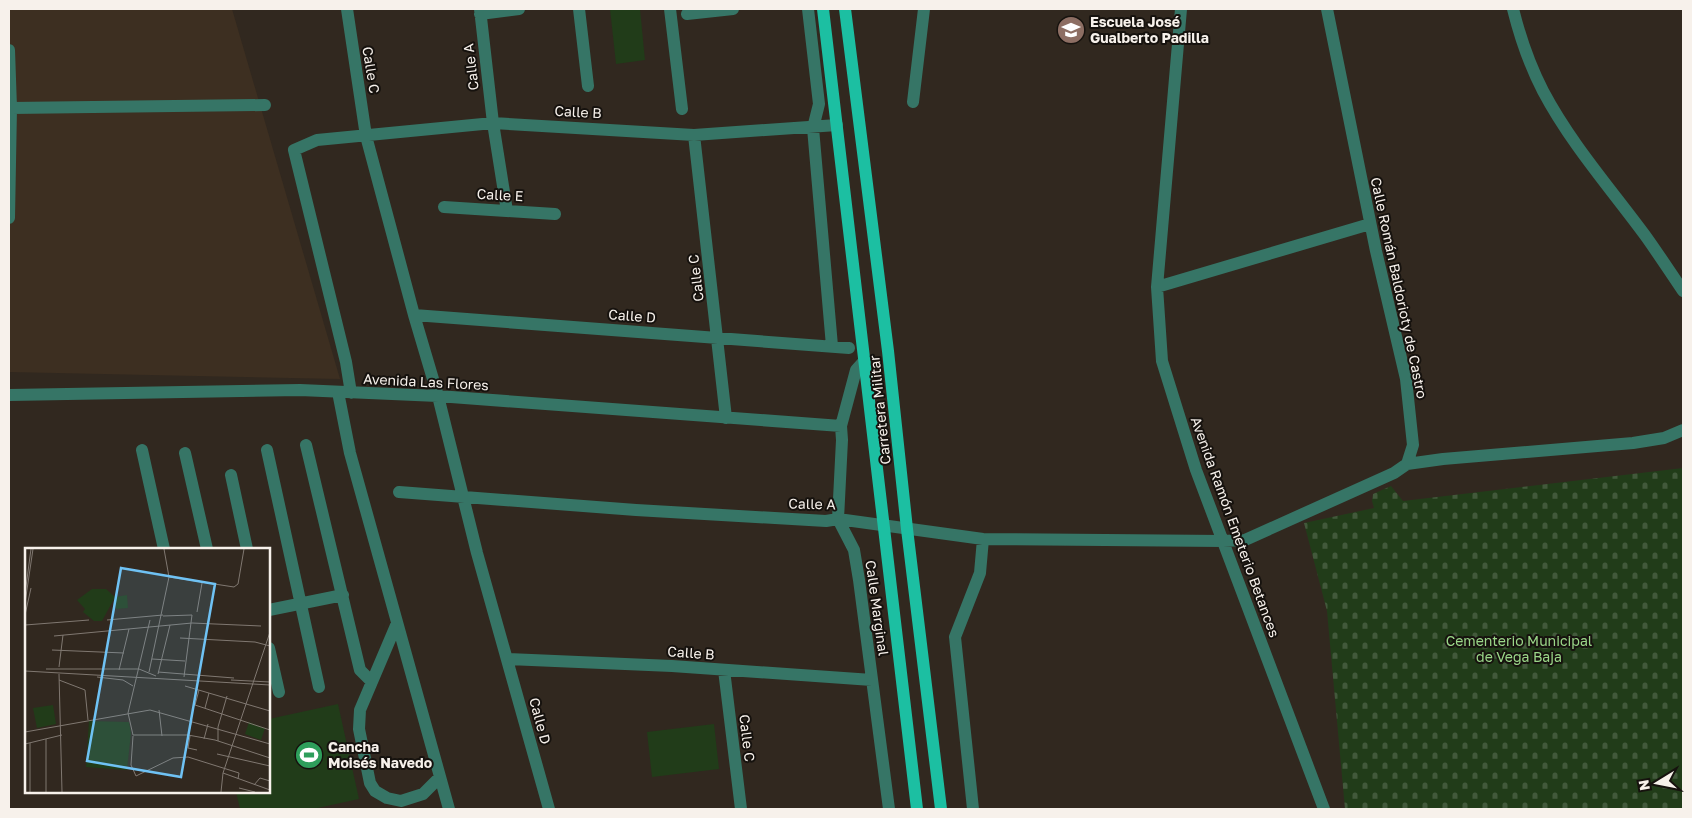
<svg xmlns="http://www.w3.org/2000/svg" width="1692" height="818" viewBox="0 0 1692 818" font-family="'Golos Text',sans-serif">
  <defs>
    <pattern id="cemetery-stones" width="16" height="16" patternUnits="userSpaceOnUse" patternTransform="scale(1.25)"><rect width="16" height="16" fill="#213c19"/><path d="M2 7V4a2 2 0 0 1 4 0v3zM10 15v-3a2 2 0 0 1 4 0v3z" fill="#42593b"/></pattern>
  </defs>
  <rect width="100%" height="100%" fill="#31281f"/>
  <path fill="#3d2f21" d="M9,9H232L340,379L9,372Z"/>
  <path fill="url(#cemetery-stones)" d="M1683,468V809H1345L1327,611L1304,523L1374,508L1372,501L1373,494L1391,486L1403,501Z"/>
  <path fill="#213c19" d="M610,9H640L645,60L616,64Z
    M338,704L359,799L313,809H240L236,792H269V719Z
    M714,724L719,769L652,777L647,732Z"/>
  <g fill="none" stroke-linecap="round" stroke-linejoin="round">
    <path stroke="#367566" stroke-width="12" d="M347,9L366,136L414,315L438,396L477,553L549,809
      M480,9L493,123L507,211
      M579,9L588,86
      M670,9L682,109
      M808,9L819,104L813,128L832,346
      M1181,9L1157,287L1162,361L1196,470L1324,809
      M1513,9C1520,37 1530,66 1543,91C1571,144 1611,189 1647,238C1659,255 1671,273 1683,291
      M480,14L519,9
      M687,14L733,9
      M9,50L11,108L9,218
      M913,102L924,9
      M11,108L265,105
      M694,135L726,418
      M444,207L555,214
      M1157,287L1370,224
      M414,315L849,348
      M865,360L856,370L841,426L842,440L838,519L854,550L859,580L889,809
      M338,392L350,453L449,809
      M351,393L346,362L294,150L317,140L493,123L694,135L837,125
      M9,395L300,390L438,396L841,426
      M306,445L360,670L372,682
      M142,450L164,549
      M267,450L319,687
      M185,453L207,549
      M1407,464L1443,459L1633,443L1664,438L1683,430
      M231,475L247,549
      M399,492L636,510L826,521L838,519L983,539L1223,541L1245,540L1394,473L1407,464L1413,445L1406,379L1376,251L1327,9
      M269,610L343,595
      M397,623L360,710L359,729L370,783L375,791L387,798L401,801L423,794L440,777
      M269,648L279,692
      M508,659L672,666L872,680
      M724,670L741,809
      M973,809L955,637L980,573L983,539"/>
    <path stroke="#1cbfa2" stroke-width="12" d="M823,9L917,809
      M845,9L888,351L907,529L941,809"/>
  </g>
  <defs>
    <symbol id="school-disc" viewBox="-11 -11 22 22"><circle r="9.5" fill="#8d6e63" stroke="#16120e"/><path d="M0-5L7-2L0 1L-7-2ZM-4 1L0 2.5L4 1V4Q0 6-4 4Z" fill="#fff"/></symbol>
    <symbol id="stadium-disc" viewBox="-11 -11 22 22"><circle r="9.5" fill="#2e9e5b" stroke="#16120e"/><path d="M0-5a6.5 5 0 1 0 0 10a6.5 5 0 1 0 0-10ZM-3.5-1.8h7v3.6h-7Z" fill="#fff"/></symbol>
  </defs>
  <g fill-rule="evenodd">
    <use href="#school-disc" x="1055" y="14" width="32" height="32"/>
    <use href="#stadium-disc" x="293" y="739" width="32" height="32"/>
  </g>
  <g text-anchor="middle" stroke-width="4" stroke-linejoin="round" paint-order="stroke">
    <g font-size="14" font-weight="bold" fill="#f7f1eb" stroke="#16120e" text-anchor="start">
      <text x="1090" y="27">Escuela José<tspan x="1090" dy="16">Gualberto Padilla</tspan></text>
      <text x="328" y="752">Cancha<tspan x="328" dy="16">Moisés Navedo</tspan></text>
    </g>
    <g font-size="14" fill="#f7f1eb" stroke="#16120e">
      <text transform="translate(471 67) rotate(-97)" y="5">Calle A</text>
      <text transform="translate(371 70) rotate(81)" y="5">Calle C</text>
      <text transform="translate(578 112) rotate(3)" y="5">Calle B</text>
      <text transform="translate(500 195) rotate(3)" y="5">Calle E</text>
      <text transform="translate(696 278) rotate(-97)" y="5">Calle C</text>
      <text transform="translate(1399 288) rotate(78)" y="5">Calle Román Baldorioty de Castro</text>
      <text transform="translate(632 316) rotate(4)" y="5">Calle D</text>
      <text transform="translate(426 382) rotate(3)" y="5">Avenida Las Flores</text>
      <text transform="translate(880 410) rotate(-96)" y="5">Carretera Militar</text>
      <text transform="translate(812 504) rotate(1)" y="5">Calle A</text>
      <text transform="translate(1235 527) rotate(70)" y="5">Avenida Ramón Emeterio Betances</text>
      <text transform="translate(877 608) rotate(82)" y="5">Calle Marginal</text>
      <text transform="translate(691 653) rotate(4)" y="5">Calle B</text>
      <text transform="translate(540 721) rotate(75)" y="5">Calle D</text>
      <text transform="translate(747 738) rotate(83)" y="5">Calle C</text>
    </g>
    <g font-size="14" fill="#9bd789" stroke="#16120e">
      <text x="1519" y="646">Cementerio Municipal<tspan x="1519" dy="16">de Vega Baja</tspan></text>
    </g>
  </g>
  <g transform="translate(25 548)">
    <rect width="245" height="245" fill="#31281f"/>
    <path d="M224,174L240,180L236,192L220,186Z" fill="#213c19"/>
    <path d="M28,157L31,176L12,180L8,160ZM64,173L104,174L106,185L102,222L61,219Z" fill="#213c19"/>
    <path d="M67,41H81L90,49L102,47L103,60L91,61L90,49L77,73H69L58,64L60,61L52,52Z" fill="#213c19"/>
    <path fill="none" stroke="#807871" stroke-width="1" d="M144,29L209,39L213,36L219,1M0,46L6,1M0,55L8,1M172,64L177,35M0,67L6,40M138,68L167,67L159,129M82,72L138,67M125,72L103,165L108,187H163L190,192L245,210M0,77L64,72M29,88L167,75L236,78M155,90L230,94L245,98M27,102L99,105M127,111L160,113M34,119L38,87M21,121H114L131,128M94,122L104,81M0,123L245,137M124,124L144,29L139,1M133,124L209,130M34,126L37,244M133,126L145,77M72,129L98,132L108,138M34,132L60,142L63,172M206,132L245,134M160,138L245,163M174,142L170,157L245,182M180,160L184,145M134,162L137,188M0,184L125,162L245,196M163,187L167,172M108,188L106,217L111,228L148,210L163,209L214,225L213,231M165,188L163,200L172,202M21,191V244M179,191L183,176M193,193V179L202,148M0,196L37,187M192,206L245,218M198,225L245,242M229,237L235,230L245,233M214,240L230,244M5,244V195M196,244L198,225L245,84"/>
    <path fill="#6fc2f4" fill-opacity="0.15" stroke="#6fc2f4" stroke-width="2.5" d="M96,20L190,36L156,229L62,213Z"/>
    <rect width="245" height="245" fill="none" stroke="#f7f1eb" stroke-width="2.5"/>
  </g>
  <rect width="1692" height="818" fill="none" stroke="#f7f1eb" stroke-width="20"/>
  <g transform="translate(1657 783) rotate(260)" stroke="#16120e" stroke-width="4" paint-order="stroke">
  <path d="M0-4L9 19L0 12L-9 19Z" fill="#f7f1eb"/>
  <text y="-8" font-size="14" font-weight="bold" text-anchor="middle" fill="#f7f1eb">N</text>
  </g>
</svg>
